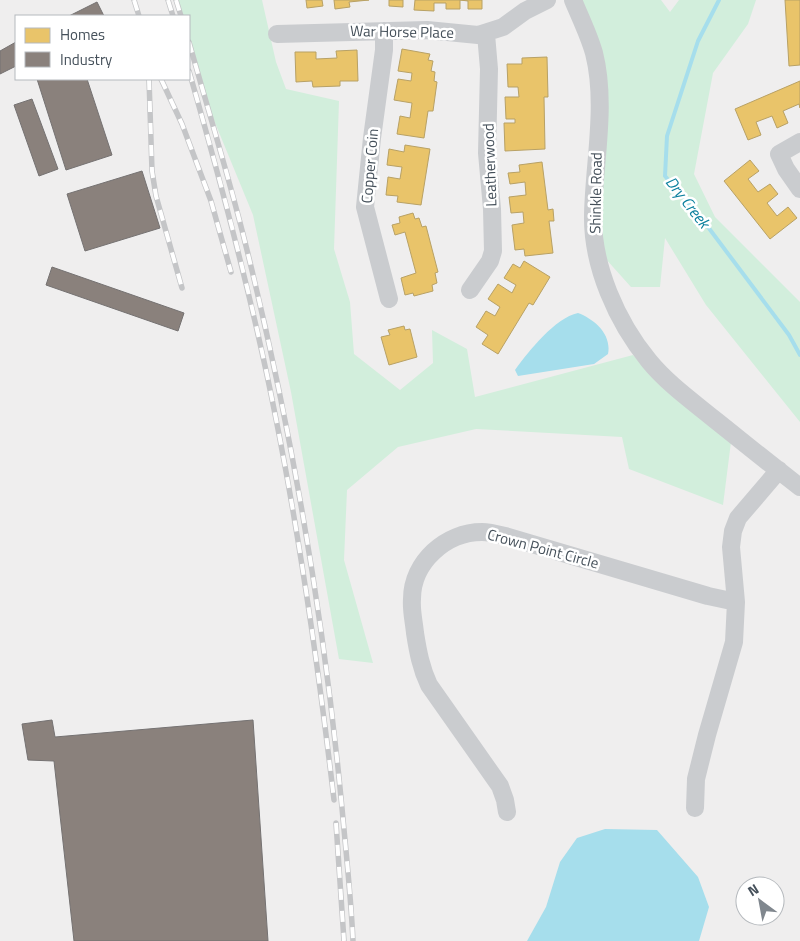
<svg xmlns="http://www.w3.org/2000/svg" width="800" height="941" viewBox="0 0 800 941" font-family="'Titillium Web',sans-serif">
  <rect width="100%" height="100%" fill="#efeeee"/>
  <path fill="#d2eedc" d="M176,0H262L276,62L286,89L339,101L334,249L350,302L354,354L400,390L433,363L432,330L467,349L475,397L633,355L665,389L731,442L723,505L629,469L622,437L476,429L398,447L347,490L344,560L373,663L339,659L291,392L253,215L204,96L189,42V16H181Z
    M573,0H661L670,12L679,0H756L748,24L713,73L694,174L715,217L800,302V422L706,305L665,238L660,287H631L596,248L599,101Z"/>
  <path fill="#a6deec" d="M578,313C594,319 612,334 608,354L594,364L518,376L515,370C529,351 555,318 578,313Z
    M605,829L657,830L698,877L709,907L699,941H527L546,907L560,862L577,838Z"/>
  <path fill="#e9c46a" stroke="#b8a165" d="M306,0H322L323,6L307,8Z
    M334,0H369L349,2L350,7L335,9Z
    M389,0H403V7L389,6Z
    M415,0H482V9H468V1L460,0V9H446V3H434V11L414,10Z
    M785,0H800V65L789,66Z
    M402,49L430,54L428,60L433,61L431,71L435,72L434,81L437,82L433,111H428L424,138L397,134L400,116L410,118L412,103L394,100L398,79L411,81L412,73L398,71Z
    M357,50L358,81H340V86L313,87L312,81L296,82L295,52H316V59L337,58L336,51Z
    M547,57L548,97H544L545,149L505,151L504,123H515V119H506L505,97H519L518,87H508L507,64H522V58Z
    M800,81V108L799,104L783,111L788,123L777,128L772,116L756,122L761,135L748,140L735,109Z
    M405,145L430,149L421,205L397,202L398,196L386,195L388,177L400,179L402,167L387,165L389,149L404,152Z
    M750,160L759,171L748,179L758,192L770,184L778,194L767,203L777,216L788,207L797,218L770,239L724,181Z
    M542,162L548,210L553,209L554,221H549L553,253L525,256L524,249L515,250L512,225L524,223L523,212L511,213L509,197L526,195L525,182L510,184L508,173L520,172L519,165Z
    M413,213L415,219L419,218L422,227L426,226L438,272L435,273L437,283L432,285L433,291L414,296L413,293L405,295L401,278L416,273L405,232L395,235L392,225L400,223L399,217Z
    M524,261L550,277L533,305L529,303L498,354L482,344L488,335L476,327L486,311L495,316L500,307L488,299L498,284L512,293L516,285L504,278L513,264L520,268Z
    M404,326L405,330L410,329L417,357L389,365L381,337L390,335L388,330Z"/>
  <path fill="#8a817c" stroke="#757272" d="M97,2L104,16H69Z
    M16,42V66L0,74V51Z
    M37,79H87L112,155L66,170Z
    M32,99L58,169L39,176L14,105Z
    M142,171L160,228L85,251L67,194Z
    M52,267L184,313L178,331L46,285Z
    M52,720L55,737L253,720L268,941H74L54,761L28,760L22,724Z"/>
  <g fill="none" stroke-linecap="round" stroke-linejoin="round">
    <path stroke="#a6deec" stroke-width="4" d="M719,0L698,41L667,136L665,176L708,227L789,335L800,355"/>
    <path stroke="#cacccf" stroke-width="18" d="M573,0C580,17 589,35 594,53C607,104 594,163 593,215C592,266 617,322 649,361C667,383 692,401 714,419C743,442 771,465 800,487
      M384,31V50L372,138L365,207L389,299
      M277,34L427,30L478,35L503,27L525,11L547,0
      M800,142L779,154L786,169L800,189
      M470,290L490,261L493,251L492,209L487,153L489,69L486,34
      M695,808L696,779L707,735L734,642L736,602L731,547L733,531L738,518L779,470
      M507,812L505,800L500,786L429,685C421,668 418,652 415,633C414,622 411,610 412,599C412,562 446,532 482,532C489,532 497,534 505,536L708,596L736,602"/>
    <defs>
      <path id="rail" d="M134,0L139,16
        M168,0L173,16
        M176,0L181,16
        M189,42C208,110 229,177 246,246C292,431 324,618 342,808C346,852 351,897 353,941
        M189,71C222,186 253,301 276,419C301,545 319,672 334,800
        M149,79L152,171L156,196L182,288
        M161,79L182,124L211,201L231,272
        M336,823L344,941"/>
    </defs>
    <use href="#rail" stroke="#c4c5c7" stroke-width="5.5"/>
    <use href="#rail" stroke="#fff" stroke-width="4" stroke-dasharray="11" stroke-linecap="butt"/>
  </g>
  <g text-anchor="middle" stroke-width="5" stroke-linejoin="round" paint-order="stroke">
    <g font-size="15" fill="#45505a" stroke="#fff">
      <text transform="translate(402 32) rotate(1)" y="5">War Horse Place</text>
      <text transform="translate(490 165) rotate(-92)" y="5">Leatherwood</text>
      <text transform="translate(370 166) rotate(-85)" y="5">Copper Coin</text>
      <text transform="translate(596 193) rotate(-89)" y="5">Shinkle Road</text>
      <text transform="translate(543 549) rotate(15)" y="5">Crown Point Circle</text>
    </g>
    <g font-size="16" font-style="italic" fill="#0d819f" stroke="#fff">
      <text transform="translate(688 202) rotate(52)" y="6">Dry Creek</text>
    </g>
  </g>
  <rect x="15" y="15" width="175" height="65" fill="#ffffff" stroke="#b5b9bd"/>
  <rect x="25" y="28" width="25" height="15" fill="#e9c46a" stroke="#b5b9bd"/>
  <text x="60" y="40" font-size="15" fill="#45505a">Homes</text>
  <rect x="25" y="52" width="25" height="15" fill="#8a817c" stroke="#b5b9bd"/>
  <text x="60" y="65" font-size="15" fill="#45505a">Industry</text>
  <g transform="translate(760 901) rotate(328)"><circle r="24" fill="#ffffff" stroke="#b5b9bd"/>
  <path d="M0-4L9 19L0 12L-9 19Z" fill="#80878e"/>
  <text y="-8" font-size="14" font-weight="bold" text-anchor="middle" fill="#45505a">N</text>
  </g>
</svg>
